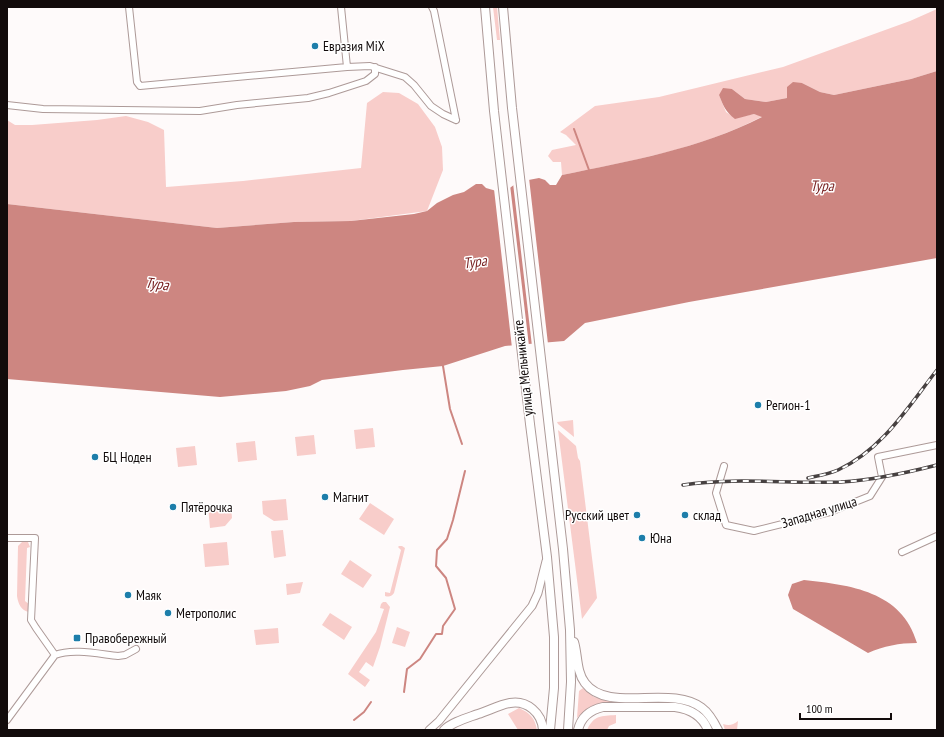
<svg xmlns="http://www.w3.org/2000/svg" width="944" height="737" viewBox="0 0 944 737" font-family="'PT Sans Narrow',sans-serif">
  <rect width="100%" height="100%" fill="#fefafa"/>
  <path fill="#f8cdca" d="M493,7H497L500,40H497Z
    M937,9V71L911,79L834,95L820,92L802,83L787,98L766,102L745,99L732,89L719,95L726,112L735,118L754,114L763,116C701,149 630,161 562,175L561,162H553L548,156L552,150L576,145L566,135L560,132L595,106L659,97L783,67L910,21Z
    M383,92L399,93L418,104L435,127L442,147L443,170L427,211L351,221L294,222L217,228L7,204V120L15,125H32L97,120L126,116L148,122L164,130L166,187L243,181L361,168L367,103Z
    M573,420L574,437L558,424L557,422Z
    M373,428L375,447L356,449L354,430Z
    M558,430L576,446L578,458L580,461L597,598L582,619Z
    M314,435L316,454L297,456L295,437Z
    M255,441L257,460L238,462L236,443Z
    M195,446L197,465L178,467L176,448Z
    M286,499L288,520L274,521L263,514L262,501Z
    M370,503L394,519L384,535L359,519Z
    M231,504L232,518L225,526L210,528L208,506Z
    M283,530L286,556L274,558L271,531Z
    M22,542H28L30,547L27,548L25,601L30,605L29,612C21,611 18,603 17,596L18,546Z
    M227,542L229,565L205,567L203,544Z
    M399,546H402L405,548L394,593C391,597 389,597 385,596V592L390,593L401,550L398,547Z
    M350,560L372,575L363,588L341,574Z
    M303,582L300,593L287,595L286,584Z
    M383,602H386L390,607L380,647L373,667L366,662L359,672L370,680L365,687L348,674L376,632L384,609L380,608L381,604Z
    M330,613L352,627L344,640L322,625Z
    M397,627L410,632L405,647L392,643Z
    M278,628L279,643L256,645L254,630Z
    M583,688L594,697L611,701V703C597,703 587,708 577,718L579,691Z
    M519,708C530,713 535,718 537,730H518L508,714Z
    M616,715V723L609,726L607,730H587C594,715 601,716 616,715Z
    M738,721L737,730H725L723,724C729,726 733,725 738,721Z"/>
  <path fill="#cd8681" d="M937,71V258L689,302L585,323L564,341L505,346L443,366L403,370L322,380L310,386L286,391L220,397L7,379V204L217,228L294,222L351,221L414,214L427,211L437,203L453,195L464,192L476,184H482L486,188L500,192L507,190L518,182L539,178L545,180L550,185H556L562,175C629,161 700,149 762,117L754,114L735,119C725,111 724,107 719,95L723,88L732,89L745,99L766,102L787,98V87L793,82L802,83L820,92L834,95L911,79Z
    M804,580C850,585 902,591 917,643C899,643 884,646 868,653L793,609L788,595L792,584Z"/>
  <path fill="#fefafa" d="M529,178L548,344L532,346L513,183L517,180Z
    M510,185L529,346L512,348L494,189L500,190Z"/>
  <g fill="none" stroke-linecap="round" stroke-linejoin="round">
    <path stroke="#cd8681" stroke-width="2" d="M574,129L589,170
      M443,366L450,409L462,444
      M404,692L407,669L420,659L436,634H442L443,626L455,609L446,578L436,566L437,550L447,539L453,520L465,471
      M354,720L364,712L371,702"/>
    <defs>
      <path id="minor" d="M129,7L137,82L140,86L347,67L370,66L405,77L414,85L431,106L443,114L456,120
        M341,7L347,67
        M432,7L434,11L456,120
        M7,105L43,109L200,111L237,105L308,98L329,93L366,81L375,74V67
        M724,466L716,493L726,525L754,531L830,512L870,496L882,477L878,457L937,445
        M7,538H35L31,620L36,628L55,655
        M902,552L937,536
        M7,720L55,655C73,648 99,654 118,656L125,655L136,649"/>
      <path id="tertiary" d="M429,730L439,721L532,606L538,593L546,561"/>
      <path id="secondary" d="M485,7L494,111L530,424L547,557L554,637V688L550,730
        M503,7L512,108L563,549L570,630L571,682L568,730
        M574,642C578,655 576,671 585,683C608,714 671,684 702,708C709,713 714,722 718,730
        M444,730C452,722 467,718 478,714C488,711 499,705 510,703C527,700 542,713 543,730
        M578,730C581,717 590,710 603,707H675C690,709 702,715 708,730"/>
    </defs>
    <use href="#minor" stroke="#ad9a98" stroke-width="8"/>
    <use href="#tertiary" stroke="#ad9a98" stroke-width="9"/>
    <use href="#secondary" stroke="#ad9a98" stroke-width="10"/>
    <use href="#minor" stroke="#fff" stroke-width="6"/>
    <use href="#tertiary" stroke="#fff" stroke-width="7"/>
    <use href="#secondary" stroke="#fff" stroke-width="8"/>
    <defs>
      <path id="rail" d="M808,478C817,476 829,474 838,470C882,450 908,407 937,370
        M683,485C735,477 788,484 841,482C873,480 906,473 937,465"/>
    </defs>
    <use href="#rail" stroke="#474141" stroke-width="3.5"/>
    <use href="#rail" stroke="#fff" stroke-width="2" stroke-dasharray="6" stroke-linecap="butt"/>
  </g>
  <g fill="#1d7eaa" stroke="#fff" stroke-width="1.5">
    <circle cx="315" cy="46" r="4"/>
    <circle cx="758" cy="405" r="4"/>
    <circle cx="95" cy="457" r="4"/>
    <circle cx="325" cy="497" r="4"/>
    <circle cx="173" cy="507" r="4"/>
    <circle cx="637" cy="515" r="4"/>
    <circle cx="685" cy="515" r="4"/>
    <circle cx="642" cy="538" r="4"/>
    <circle cx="128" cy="595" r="4"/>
    <circle cx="168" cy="613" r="4"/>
    <rect x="73" y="634" width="8" height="8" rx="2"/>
  </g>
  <g text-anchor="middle" stroke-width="3" stroke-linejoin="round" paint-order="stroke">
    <g font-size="14" fill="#120b0b" stroke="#fff" text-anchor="start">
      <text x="323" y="51">Евразия MiX</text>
      <text x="766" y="410">Регион-1</text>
      <text x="103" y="462">БЦ Ноден</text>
      <text x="333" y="502">Магнит</text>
      <text x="181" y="512">Пятёрочка</text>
      <text x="629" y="520" text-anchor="end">Русский цвет</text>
      <text x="693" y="520">склад</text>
      <text x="650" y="543">Юна</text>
      <text x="136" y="600">Маяк</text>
      <text x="176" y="618">Метрополис</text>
      <text x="85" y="643">Правобережный</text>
    </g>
    <g font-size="14" fill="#120b0b" stroke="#fff">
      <text transform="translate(523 368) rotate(-96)" y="5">улица Мельникайте</text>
      <text transform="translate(819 512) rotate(-17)" y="5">Западная улица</text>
    </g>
    <g font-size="15" font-style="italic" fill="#7b2525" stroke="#fff">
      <text x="822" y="191">Тура</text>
      <text transform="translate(475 262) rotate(-7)" y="5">Тура</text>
      <text transform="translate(157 284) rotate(7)" y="5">Тура</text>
    </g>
  </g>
  <rect width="944" height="737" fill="none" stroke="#120b0b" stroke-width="16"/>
  <path d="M800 713v6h91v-6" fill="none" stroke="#120b0b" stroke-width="2"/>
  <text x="806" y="713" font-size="12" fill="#120b0b" stroke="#ffffff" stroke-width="3" paint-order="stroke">100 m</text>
</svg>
